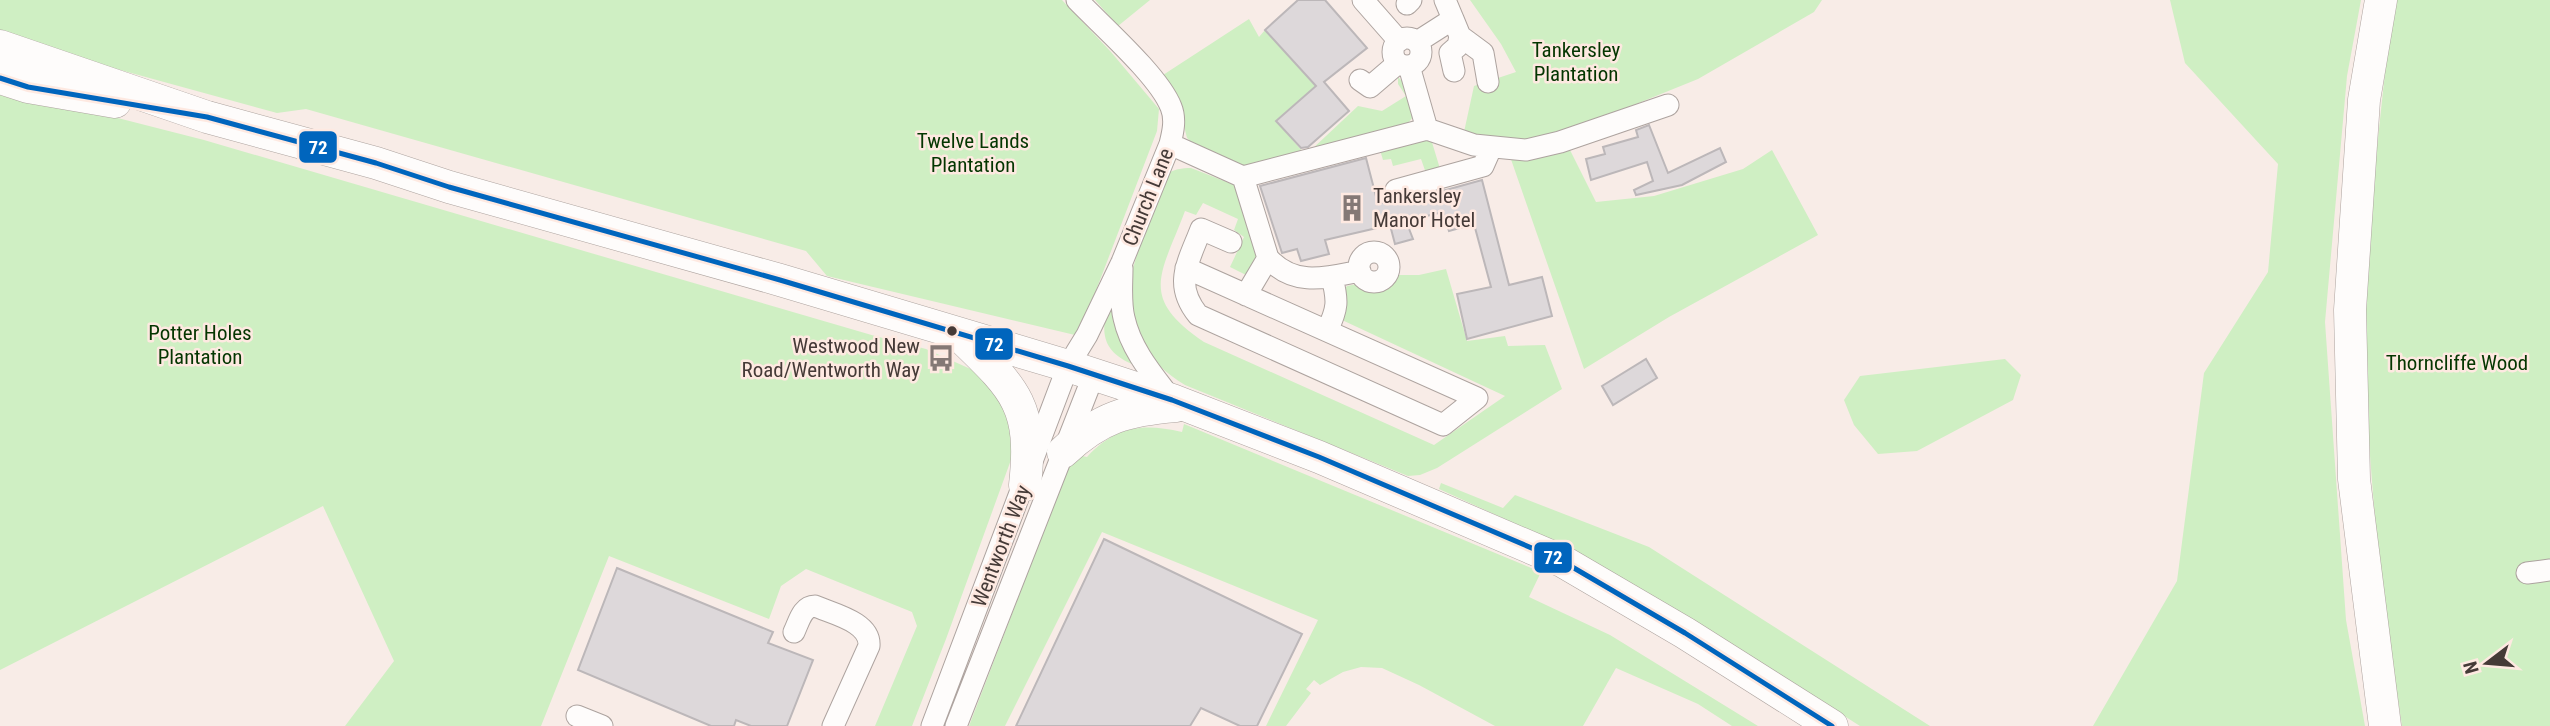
<svg xmlns="http://www.w3.org/2000/svg" width="2550" height="726" viewBox="0 0 2550 726" font-family="'Roboto Condensed',sans-serif">
  <rect width="100%" height="100%" fill="#f8ece7"/>
  <path fill="#cfefc3" d="M0,0H1062L1111,52L1159,109L1157,131L1082,327L1075,335L827,276L806,251L306,109L277,113L0,37Z
    M1095,0H1150L1118,26Z
    M1470,0H1822L1814,12L1698,79L1562,134L1596,202L1654,196L1743,169L1772,150L1818,235L1669,317L1584,369L1506,145L1464,132L1474,86L1516,72L1501,44Z
    M2170,0H2361L2347,76L2325,322L2346,620L2365,726H2093L2177,581L2204,373L2268,272L2278,164L2185,63Z
    M2397,0H2550V726H2402L2380,581L2364,381L2367,241L2387,54Z
    M1249,19L1259,37L1265,30L1316,86L1276,121L1303,152L1248,166L1234,165L1199,149L1187,138L1177,98L1163,75Z
    M1398,77L1408,87L1413,117L1404,128L1310,151L1358,106L1382,111L1406,96L1398,84Z
    M0,88L204,140L875,336L926,349L975,371L1004,404L1012,424V457L946,639L912,726H875L917,626L912,612L806,569L781,586L769,619L609,556L541,726H345L394,661L323,506L0,670Z
    M1431,139L1441,172L1427,176L1421,159L1393,166L1391,159L1383,160L1380,150L1414,141Z
    M1191,168L1237,186L1259,255L1250,277L1230,267L1244,237L1234,230L1238,219L1203,203L1196,215L1185,211C1161,275 1138,297 1204,342L1434,445L1505,396L1342,320V292L1347,286L1357,284L1371,291L1389,284L1398,275H1419L1446,269L1467,341L1505,336L1508,346L1545,345L1562,389L1437,468L1420,475L1408,476L1185,385C1167,374 1149,359 1141,340C1134,324 1128,299 1130,282C1131,269 1159,184 1166,175C1172,169 1183,168 1191,168Z
    M1111,291C1113,318 1119,340 1132,364C1095,348 1103,324 1111,291Z
    M2005,359L2021,375L2013,400L1917,451L1878,454L1854,425L1844,400L1860,376Z
    M1184,424L1541,572L1529,597L1610,635L1758,726H1732L1698,704L1616,668L1583,726H1495L1419,685L1382,668L1361,667L1343,672L1320,685L1314,680L1306,689L1311,693L1286,726H1266L1318,620L1102,532L1005,726H969L1051,512L1063,452L1087,457C1116,426 1142,423 1182,432Z
    M1441,483L1503,508L1515,495L1649,547L1930,726H1860L1708,629L1531,531L1439,489Z"/>
  <path fill="#ddd8da" stroke="#bcb7b9" stroke-width="2" d="M1298,0H1325L1367,48L1324,82L1349,111L1308,147L1301,148L1276,121L1316,86L1265,30Z
    M1649,125L1668,173L1720,148L1726,162L1682,185L1636,195L1634,190L1653,181L1647,162L1591,180L1586,159L1605,154L1603,147L1638,137L1636,130Z
    M1366,158L1378,204L1389,201L1399,203L1482,180L1509,285L1542,277L1552,316L1467,339L1457,294L1491,287L1474,224L1449,231L1443,212L1406,221L1413,239L1395,244L1390,225L1325,240L1329,254L1301,261L1297,249L1282,253L1260,186Z
    M1646,359L1657,378L1613,405L1602,386Z
    M1104,539L1302,634L1257,726H1240L1201,708L1190,726H1016Z
    M617,568L773,632L768,643L813,660L787,726H751L736,720L734,726H711L578,670Z"/>
  <g fill="none" stroke-linecap="round" stroke-linejoin="round">
    <defs>
      <path id="minor" d="M1363,0L1399,41
        M1445,0L1453,19
        M1407,4L1411,0
        M1393 52a14 14 0 1 1 28 0a14 14 0 1 1-28 0Z
        M1417,42L1453,19L1460,36L1483,53L1488,82
        M1409,66L1427,129
        M1454,71L1450,53L1458,46L1460,36
        M1360,80L1370,87L1398,63
        M1170,144L1243,177L1427,129L1474,145L1526,150L1560,142L1668,105
        M1243,177L1268,258C1294,287 1325,278 1360,271
        M1396,190L1483,166L1491,148
        M1359 267a15 15 0 1 1 30 0a15 15 0 1 1-30 0Z
        M1122,268C1122,284 1120,302 1124,318C1131,350 1153,375 1172,400
        M1186,268L1477,398L1443,425L1198,315C1173,284 1188,263 1201,229L1231,242
        M1246,295L1268,258
        M1327,331C1338,308 1338,301 1332,277
        M2527,573L2550,570
        M794,632C799,622 802,606 815,606C833,614 871,622 869,646L833,726
        M577,716L602,726
        M932,726L1068,366L1087,335L1122,262L1170,144C1173,132 1176,119 1171,107C1159,76 1102,26 1077,0
        M956,726L1094,374"/>
      <path id="highway" d="M2381,0L2364,100L2350,310L2354,479L2385,726
        M0,46L207,117L376,163L449,187L780,280L1068,366L1172,400L1319,457L1562,561L1685,633L1832,726
        M0,78L28,87L115,102
        M960,336C1015,389 1034,405 1025,485
        M1063,452C1100,417 1127,410 1176,406"/>
    </defs>
    <use href="#minor" stroke="#ada39f" stroke-width="23"/>
    <use href="#highway" stroke="#ada39f" stroke-width="33"/>
    <use href="#minor" stroke="#fefcfb" stroke-width="21"/>
    <use href="#highway" stroke="#fefcfb" stroke-width="32"/>
    <defs>
      <path id="bus-1" d="M0,78L28,87L207,117L376,163L449,187L780,280L1068,366L1172,400L1319,457L1562,561L1685,633L1832,726"/>
    </defs>
    <use href="#bus-1" stroke="#fee9e1" stroke-width="10"/>
    <use href="#bus-1" stroke="#0065bd" stroke-width="5"/>
  </g>
  <defs>
    <symbol id="building-bare" viewBox="-9 -9 18 18"><path d="M-4-6H4V6H1V3H-1V6H-4ZM-2.5-4.3h1.7v1.8h-1.7ZM.8-4.3h1.7v1.8H.8ZM-2.5-1h1.7V.8h-1.7ZM.8-1h1.7V.8H.8Z" fill="#847875" stroke="#fee9e1" stroke-width="2.5" paint-order="stroke"/></symbol>
    <symbol id="bus-bare" viewBox="-9 -9 18 18"><path d="M-5-6H5V4H4V6H2V4H-2V6H-4V4H-5ZM-3.5-4V0h7V-4ZM-3.5 1.2v1.5H-2V1.2ZM2 1.2v1.5H3.5V1.2Z" fill="#847875" stroke="#fee9e1" stroke-width="2.5" paint-order="stroke"/></symbol>
  </defs>
  <g fill-rule="evenodd">
    <use href="#building-bare" x="1333" y="189" width="38" height="38"/>
    <use href="#bus-bare" x="922" y="339" width="38" height="38"/>
  </g>
  <circle fill="#453a37" stroke="#fee9e1" stroke-width="2.5" cx="952" cy="331" r="6"/>
  <g text-anchor="middle" stroke-width="5" stroke-linejoin="round" paint-order="stroke">
    <g font-size="21" fill="#043601" stroke="#fee9e1">
      <text x="1576" y="57">Tankersley<tspan x="1576" dy="24">Plantation</tspan></text>
      <text x="973" y="148">Twelve Lands<tspan x="973" dy="24">Plantation</tspan></text>
      <text x="200" y="340">Potter Holes<tspan x="200" dy="24">Plantation</tspan></text>
      <text x="2457" y="370">Thorncliffe Wood</text>
    </g>
    <g font-size="21" fill="#453a37" stroke="#fee9e1" text-anchor="start">
      <text x="1373" y="203">Tankersley<tspan x="1373" dy="24">Manor Hotel</tspan></text>
      <text x="920" y="353" text-anchor="end">Westwood New<tspan x="920" dy="24">Road/Wentworth Way</tspan></text>
    </g>
    <g font-size="21" fill="#453a37" stroke="#fee9e1">
      <text transform="translate(1148 197) rotate(-68)" y="7">Church Lane</text>
      <text transform="translate(1001 546) rotate(-69)" y="7">Wentworth Way</text>
    </g>
  </g>
  <g stroke="#fee9e1" stroke-width="2.5">
    <rect x="298" y="130" width="40" height="34" rx="7" fill="#0065bd"/>
    <rect x="974" y="327" width="40" height="34" rx="7" fill="#0065bd"/>
    <rect x="1533" y="541" width="40" height="33" rx="7" fill="#0065bd"/>
  </g>
  <g font-size="19" text-anchor="middle" font-weight="bold" fill="#fff">
    <text x="318" y="154">72</text>
    <text x="994" y="351">72</text>
    <text x="1553" y="564">72</text>
  </g>
  <g transform="translate(2487 663) rotate(254)" stroke="#fee9e1" stroke-width="5" paint-order="stroke">
  <path d="M0-5L12 26L0 18L-12 26Z" fill="#453a37"/>
  <text y="-10" font-size="19" font-weight="bold" text-anchor="middle" fill="#453a37">N</text>
  </g>
</svg>
